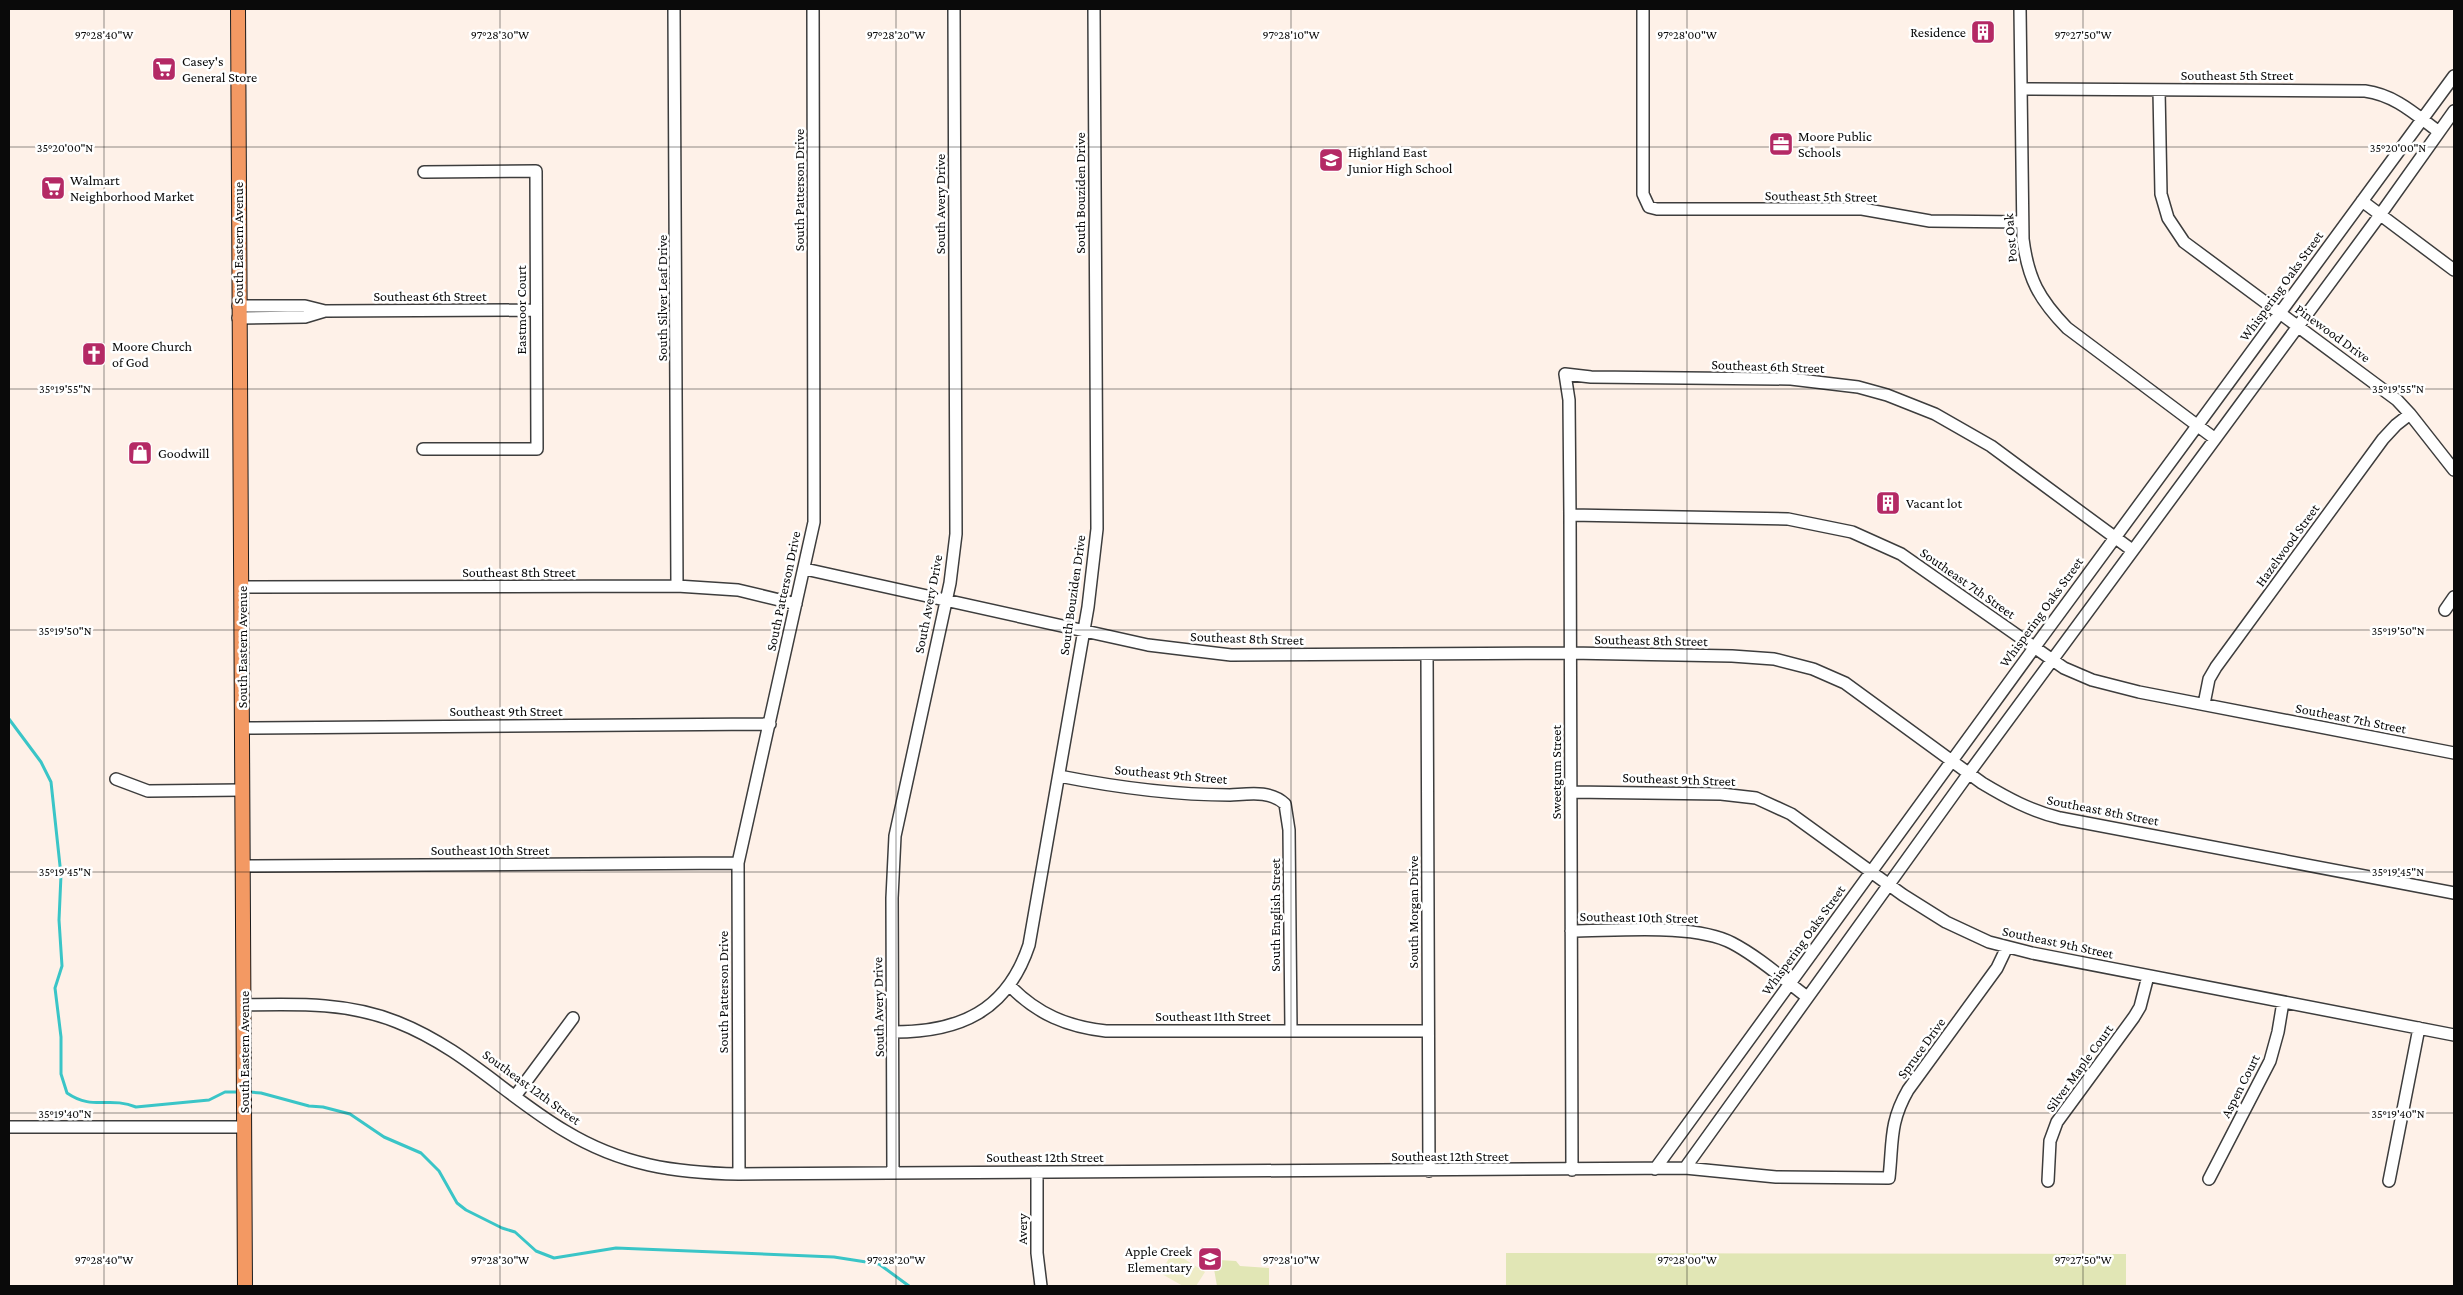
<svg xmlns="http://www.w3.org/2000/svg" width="2463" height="1295" viewBox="0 0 2463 1295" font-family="'Crimson Pro',serif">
  <rect width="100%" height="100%" fill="#fef1e8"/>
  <path fill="#e1e6b5" d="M1506,1253L2126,1254V1286H1506Z
    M1219,1260L1236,1261L1240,1266L1269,1268V1286H1217L1214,1269Z"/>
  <path fill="#eeecc6" d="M1173,1252L1205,1272L1196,1286H1183L1160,1273Z"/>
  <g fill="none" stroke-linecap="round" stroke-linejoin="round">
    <path stroke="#3ac5c7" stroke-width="3" d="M9,719L41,762L51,782L61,875L59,920L62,966L55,988L61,1037V1074L67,1093C93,1111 109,1096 136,1107L209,1100L225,1092H240
      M249,1092L261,1093L309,1106L323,1107L350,1114L384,1137L421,1153L439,1171L457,1203L466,1210L502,1228L515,1232L536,1251L554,1258L616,1248L834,1257L879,1264L909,1286"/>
    <defs>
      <path id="minor" d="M674,9L677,586
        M1643,9V194L1649,207L1657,209H1862L1930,221L2022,222
        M2020,9L2023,239C2028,279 2039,299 2067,328L2214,438
        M2022,89L2365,91C2395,95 2415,114 2439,132
        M2159,90L2161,194L2168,218L2184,242L2397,400L2410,414L2454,470
        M2362,201L2454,270
        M238,306H305L325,311L535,310
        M238,318L305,317L325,311
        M423,449H537L536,171L424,172
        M1570,515L1788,519L1852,532L1901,554L2064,668L2092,680L2139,692L2454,753
        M805,569L1148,645L1231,655L1570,653L1732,656L1774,659L1813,669L1845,683L1982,783C2007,798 2031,811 2060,818L2454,893
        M241,587L677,586L738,590L796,604
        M2445,610L2454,597
        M1427,654L1429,1171
        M2204,704L2209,679L2216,667L2383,439L2396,425L2410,414
        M242,728L770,724
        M1059,776C1115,787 1172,795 1230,795C1249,794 1270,790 1285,804L1289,830L1291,1030
        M116,779L148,791L242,790
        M1571,792L1721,794L1756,798L1791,814L1903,895L1946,922L1989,942L2032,953L2454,1035
        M243,866L738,863
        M1571,931C1615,931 1695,923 1732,943C1759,957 1783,979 1807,997
        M1010,986C1037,1014 1068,1027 1106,1031H1428
        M244,1005C296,1004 348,1002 397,1022C463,1048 506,1096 565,1131C621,1165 675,1173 739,1174L1685,1168L1776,1177L1889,1178C1893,1142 1889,1123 1908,1090L1997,968L2007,947
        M894,1032C960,1032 1007,1011 1029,945L1088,607L1097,529L1094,9
        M516,1095L573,1018
        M9,1127H245
        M1685,1168L1969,773L2380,215L2454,111
        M1655,1169L2034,648L2454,76
        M1572,1170L1570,515L1569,400L1565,374L1591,377L1791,379L1858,387L1887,395L1935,414L1991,446L2132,550
        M893,1172L892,898L895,836L950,583L956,534L954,9
        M1037,1172V1253L1041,1286
        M739,1174L738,863L814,522L813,9
        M2209,1179L2270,1061L2278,1032L2283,1002
        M2048,1181L2050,1141L2057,1122L2134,1017L2140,1007L2148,976
        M2389,1181L2419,1028"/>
      <path id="major" d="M238,9L245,1286"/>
    </defs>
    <use href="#minor" stroke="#3d3d3d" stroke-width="14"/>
    <use href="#major" stroke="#1b1b1b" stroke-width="16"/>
    <use href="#minor" stroke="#fff" stroke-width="11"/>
    <use href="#major" stroke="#f39963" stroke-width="14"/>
  </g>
  <path fill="none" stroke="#0a0a0a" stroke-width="1" stroke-opacity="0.45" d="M104,9V1286M500,9V1286M896,9V1286M1291,9V1286M1687,9V1286M2083,9V1286M9,147H2454M9,389H2454M9,630H2454M9,872H2454M9,1113H2454"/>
  <defs>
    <symbol id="building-square" viewBox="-11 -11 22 22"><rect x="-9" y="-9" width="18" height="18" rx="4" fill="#b42965" stroke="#fff"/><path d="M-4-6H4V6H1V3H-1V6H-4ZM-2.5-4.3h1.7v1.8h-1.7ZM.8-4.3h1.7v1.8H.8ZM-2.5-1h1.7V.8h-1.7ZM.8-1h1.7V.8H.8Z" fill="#fff"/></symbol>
    <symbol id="supermarket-square" viewBox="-11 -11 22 22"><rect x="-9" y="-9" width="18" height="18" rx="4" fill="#b42965" stroke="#fff"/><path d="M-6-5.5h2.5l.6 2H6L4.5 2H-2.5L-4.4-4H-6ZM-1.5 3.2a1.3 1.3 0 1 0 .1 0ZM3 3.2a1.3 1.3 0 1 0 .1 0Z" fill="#fff"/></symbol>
    <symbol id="office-square" viewBox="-11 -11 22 22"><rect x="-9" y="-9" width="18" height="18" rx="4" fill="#b42965" stroke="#fff"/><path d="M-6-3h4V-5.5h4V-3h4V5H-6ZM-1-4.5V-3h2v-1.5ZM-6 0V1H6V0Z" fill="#fff"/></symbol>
    <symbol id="school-square" viewBox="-11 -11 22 22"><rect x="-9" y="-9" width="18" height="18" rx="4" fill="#b42965" stroke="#fff"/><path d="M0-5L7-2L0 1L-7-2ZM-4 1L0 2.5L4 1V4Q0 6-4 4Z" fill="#fff"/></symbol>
    <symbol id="church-square" viewBox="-11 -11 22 22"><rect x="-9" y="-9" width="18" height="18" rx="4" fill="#b42965" stroke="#fff"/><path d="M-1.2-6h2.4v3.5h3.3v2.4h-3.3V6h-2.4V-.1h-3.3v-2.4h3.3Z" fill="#fff"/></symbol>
    <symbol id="shop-square" viewBox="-11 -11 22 22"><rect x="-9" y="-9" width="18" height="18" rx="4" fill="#b42965" stroke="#fff"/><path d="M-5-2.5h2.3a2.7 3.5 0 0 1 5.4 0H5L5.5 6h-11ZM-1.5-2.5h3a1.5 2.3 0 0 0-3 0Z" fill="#fff"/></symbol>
  </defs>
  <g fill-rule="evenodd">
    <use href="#building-square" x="1969" y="18" width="28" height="28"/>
    <use href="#supermarket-square" x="150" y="55" width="28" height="28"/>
    <use href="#office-square" x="1767" y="130" width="28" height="28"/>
    <use href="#school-square" x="1317" y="146" width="28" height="28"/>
    <use href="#supermarket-square" x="39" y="174" width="28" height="28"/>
    <use href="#church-square" x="80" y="340" width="28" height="28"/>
    <use href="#shop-square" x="126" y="439" width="28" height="28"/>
    <use href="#building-square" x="1874" y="489" width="28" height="28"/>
    <use href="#school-square" x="1196" y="1245" width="28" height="28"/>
  </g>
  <g text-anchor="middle" stroke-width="5" stroke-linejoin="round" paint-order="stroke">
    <g font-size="14" fill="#0a0a0a" stroke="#fff" text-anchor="start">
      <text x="1966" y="37" text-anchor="end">Residence</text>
      <text x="182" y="66">Casey's<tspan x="182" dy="16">General Store</tspan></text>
      <text x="1798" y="141">Moore Public<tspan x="1798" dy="16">Schools</tspan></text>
      <text x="1348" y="157">Highland East<tspan x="1348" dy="16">Junior High School</tspan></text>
      <text x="70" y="185">Walmart<tspan x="70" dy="16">Neighborhood Market</tspan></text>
      <text x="112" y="351">Moore Church<tspan x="112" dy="16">of God</tspan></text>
      <text x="158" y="458">Goodwill</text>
      <text x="1906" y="508">Vacant lot</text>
      <text x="1192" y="1256" text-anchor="end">Apple Creek<tspan x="1192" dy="16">Elementary</tspan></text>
    </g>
    <g font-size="14" fill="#0a0a0a" stroke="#fff">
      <text x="2237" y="80">Southeast 5th Street</text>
      <text transform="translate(799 190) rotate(-90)" y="5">South Patterson Drive</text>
      <text transform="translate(1080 193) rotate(-90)" y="5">South Bouziden Drive</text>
      <text transform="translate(1821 196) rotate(1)" y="5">Southeast 5th Street</text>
      <text transform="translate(940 204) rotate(-90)" y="5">South Avery Drive</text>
      <text transform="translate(2010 238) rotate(-95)" y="5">Post Oak</text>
      <text transform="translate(238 243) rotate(-90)" y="5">South Eastern Avenue</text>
      <text transform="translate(2281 286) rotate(-54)" y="5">Whispering Oaks Street</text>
      <text x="430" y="301">Southeast 6th Street</text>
      <text transform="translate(662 298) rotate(-90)" y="5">South Silver Leaf Drive</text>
      <text transform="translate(521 310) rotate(-90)" y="5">Eastmoor Court</text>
      <text transform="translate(2333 333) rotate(36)" y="5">Pinewood Drive</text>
      <text transform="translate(1768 366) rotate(2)" y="5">Southeast 6th Street</text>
      <text transform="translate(2287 545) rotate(-54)" y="5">Hazelwood Street</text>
      <text x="519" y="577">Southeast 8th Street</text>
      <text transform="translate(1968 583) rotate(35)" y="5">Southeast 7th Street</text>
      <text transform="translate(783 591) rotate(-78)" y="5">South Patterson Drive</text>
      <text transform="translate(1072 595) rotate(-82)" y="5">South Bouziden Drive</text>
      <text transform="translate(928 604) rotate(-79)" y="5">South Avery Drive</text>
      <text transform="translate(2041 612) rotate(-54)" y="5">Whispering Oaks Street</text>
      <text transform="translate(1247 638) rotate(2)" y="5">Southeast 8th Street</text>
      <text transform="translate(1651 640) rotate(1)" y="5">Southeast 8th Street</text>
      <text transform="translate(242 647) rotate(-90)" y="5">South Eastern Avenue</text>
      <text x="506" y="716">Southeast 9th Street</text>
      <text transform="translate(2351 718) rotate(11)" y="5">Southeast 7th Street</text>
      <text transform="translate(1556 772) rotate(-90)" y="5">Sweetgum Street</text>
      <text transform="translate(1171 774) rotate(5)" y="5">Southeast 9th Street</text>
      <text transform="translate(1679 779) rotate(2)" y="5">Southeast 9th Street</text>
      <text transform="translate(2103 810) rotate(11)" y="5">Southeast 8th Street</text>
      <text x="490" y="855">Southeast 10th Street</text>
      <text transform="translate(1413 912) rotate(-90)" y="5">South Morgan Drive</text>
      <text transform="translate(1275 915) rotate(-90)" y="5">South English Street</text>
      <text transform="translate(1639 917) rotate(1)" y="5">Southeast 10th Street</text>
      <text transform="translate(1803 940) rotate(-54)" y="5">Whispering Oaks Street</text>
      <text transform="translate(2058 942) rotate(12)" y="5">Southeast 9th Street</text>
      <text transform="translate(723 992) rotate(-90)" y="5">South Patterson Drive</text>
      <text transform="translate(878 1007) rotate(-91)" y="5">South Avery Drive</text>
      <text x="1213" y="1021">Southeast 11th Street</text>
      <text transform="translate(1921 1048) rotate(-54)" y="5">Spruce Drive</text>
      <text transform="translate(244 1052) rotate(-90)" y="5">South Eastern Avenue</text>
      <text transform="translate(2079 1068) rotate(-54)" y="5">Silver Maple Court</text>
      <text transform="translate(2240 1086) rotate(-63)" y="5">Aspen Court</text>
      <text transform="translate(532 1087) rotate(36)" y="5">Southeast 12th Street</text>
      <text x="1450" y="1161">Southeast 12th Street</text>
      <text x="1045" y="1162">Southeast 12th Street</text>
      <text transform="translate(1022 1229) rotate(-90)" y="5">Avery</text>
    </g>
  </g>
  <g font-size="12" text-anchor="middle" fill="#0a0a0a" stroke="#fff" stroke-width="5" stroke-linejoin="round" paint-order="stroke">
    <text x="104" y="39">97°28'40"W</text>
    <text x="500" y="39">97°28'30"W</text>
    <text x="896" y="39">97°28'20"W</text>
    <text x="1291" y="39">97°28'10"W</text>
    <text x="1687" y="39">97°28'00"W</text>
    <text x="2083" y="39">97°27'50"W</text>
    <text x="65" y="152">35°20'00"N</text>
    <text x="2398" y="152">35°20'00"N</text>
    <text x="65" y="393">35°19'55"N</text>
    <text x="2398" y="393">35°19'55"N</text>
    <text x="65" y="635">35°19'50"N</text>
    <text x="2398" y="635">35°19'50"N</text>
    <text x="65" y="876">35°19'45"N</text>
    <text x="2398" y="876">35°19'45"N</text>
    <text x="65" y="1118">35°19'40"N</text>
    <text x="2398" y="1118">35°19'40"N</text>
    <text x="104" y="1264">97°28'40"W</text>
    <text x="500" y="1264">97°28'30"W</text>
    <text x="896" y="1264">97°28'20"W</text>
    <text x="1291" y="1264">97°28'10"W</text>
    <text x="1687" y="1264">97°28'00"W</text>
    <text x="2083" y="1264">97°27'50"W</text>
  </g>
  <rect width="2463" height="1295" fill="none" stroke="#0a0a0a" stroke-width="20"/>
</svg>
